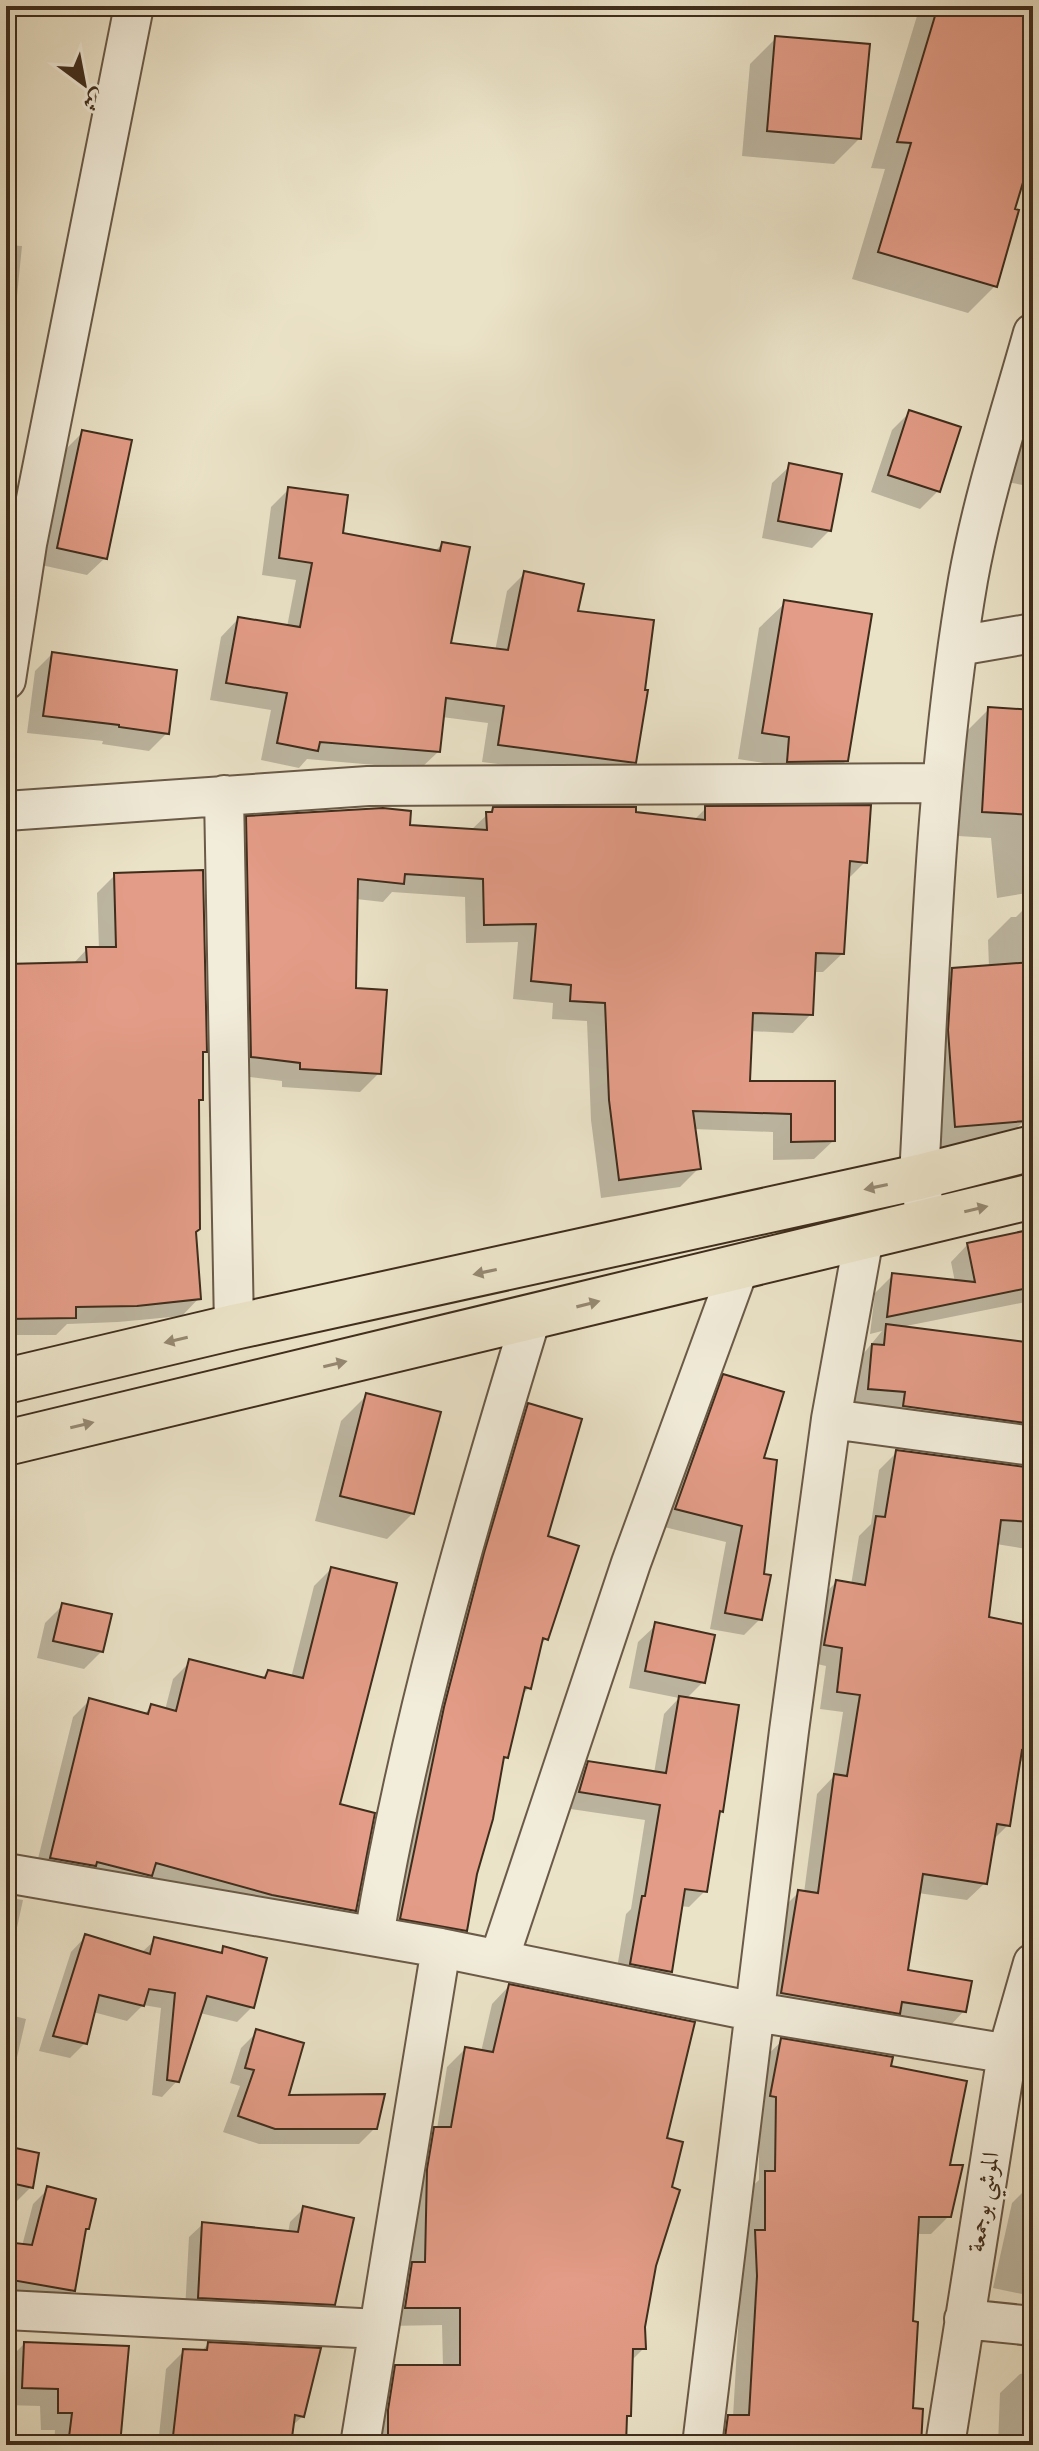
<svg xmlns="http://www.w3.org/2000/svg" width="1039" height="2451" viewBox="0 0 1039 2451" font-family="'Sorts Mill Goudy',Amiri,serif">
  <rect width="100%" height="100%" fill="#ebe3c8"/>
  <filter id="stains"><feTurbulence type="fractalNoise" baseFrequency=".0025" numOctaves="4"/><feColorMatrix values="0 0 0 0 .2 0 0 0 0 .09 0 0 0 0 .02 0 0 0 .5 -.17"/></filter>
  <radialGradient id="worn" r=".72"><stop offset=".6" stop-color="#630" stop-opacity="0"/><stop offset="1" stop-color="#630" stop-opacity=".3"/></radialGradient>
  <path fill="#0003" d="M920,6H1033V142L1013,210L995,286L968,313L852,279L885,169L871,168Z
    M776,38L860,138L834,164L742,156L750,64Z
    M6,245L22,246L16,306L6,315Z
    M1033,383V487L1007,482L1014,449L1022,441Z
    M910,412L938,491L920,509L871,492L892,430Z
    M83,432L105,558L87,575L41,565L65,450Z
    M790,466L830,530L812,548L762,538L772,483Z
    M289,489L341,535L434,552L442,544L448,645L495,651L507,591L524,574L576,613L634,762L616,779L482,762L488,723L442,717L438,752L420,769L307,759L299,768L261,760L271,710L210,700L221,637L238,619L287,627L296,580L262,575L271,507Z
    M785,603L846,761L820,786L762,787L764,763L738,759L759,628Z
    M52,654L167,733L149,751L102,744L103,741L27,733L35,671Z
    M989,709L1033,712V892L997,898L991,838L958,836L964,734Z
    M706,808L865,862L847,880L842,954L823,972H813L811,1014L793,1033L750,1031L747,1084L833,1141L814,1159L773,1160V1132L693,1129L699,1168L680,1187L601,1198L591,1120L587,1021L552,1019L553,1003L513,999L518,942L466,943L465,897L392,892L383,902L356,899L354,990L379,1073L360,1092L282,1087V1081L233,1075L228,837L247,818L470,831L493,809L634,813L693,821Z
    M115,875L205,1052L201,1056V1099L197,1102L194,1232L199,1298L182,1316L118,1322L67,1324L56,1335H6V954H10V966L72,965L87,949H99L97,893Z
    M1025,908H1033V1096L1022,1097L1024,1121L1001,1143L933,1149L930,993L952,970L989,967L988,940L1011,917H1016Z
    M1033,1231V1295L1026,1302L901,1327L1033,1345V1451L851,1406L855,1364L882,1331L870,1334L875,1293L893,1275L955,1282L951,1262L968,1244Z
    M724,1377L762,1459L760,1619L744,1635L710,1629L726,1542L660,1526L707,1393Z
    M367,1395L413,1513L387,1539L315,1521L341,1421Z
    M529,1406L546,1537V1639L539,1646L529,1688L520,1697L506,1757L501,1762L465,1930L448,1947L384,1935L512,1422Z
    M897,1452L1033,1469V1550L996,1544L986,1618L1033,1628V1748L1017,1766L1008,1825L992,1841L985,1883L967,1900L918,1893L906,1972L964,2011L947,2029L765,2010L781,1910L799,1892L804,1893L817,1794L833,1777L843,1712L820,1709L826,1666L808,1662L819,1600L836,1582L851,1585L859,1536L871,1524L879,1470Z
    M331,1569L337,1805L354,1910L337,1927L34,1875L73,1717L90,1700L144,1714L151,1707L165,1710L173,1679L190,1662L261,1679L268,1672L291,1678L314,1586Z
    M63,1605L102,1651L84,1669L37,1658L45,1623Z
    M656,1625L703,1682L686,1699L721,1811L717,1815L705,1891L689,1907L680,1906L670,1971L654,1987L615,1980L626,1914L631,1909L645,1820L564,1808L573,1779L589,1763L654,1773L664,1714L679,1698L629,1688L638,1642Z
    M6,1897L23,1900L13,1946L6,1953Z
    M86,1936L141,1953L155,1940L218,1954L224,1948L252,2007L237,2022L200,2013L177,2081L162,2097L152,2095L161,2008L143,2005L127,2021L93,2012L85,2043L70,2058L39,2051L71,1952Z
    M509,1986L665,2140L654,2266L643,2327L644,2348L631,2361L629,2416L625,2420L624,2445H371L378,2385L396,2367H443L442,2325L388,2326L395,2282L408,2269L410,2188L417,2147L437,2129L447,2067L465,2049L481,2052L492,2004Z
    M6,2014L26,2019L11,2083L6,2087Z
    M257,2032L286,2097L375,2128L359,2144H259L223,2132L240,2086L230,2083L241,2048Z
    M782,2041L889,2068L948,2166L949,2216L931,2234H916L911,2323V2410L920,2445H710L711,2435L729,2417H733L740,2295L738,2249L748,2239V2190L759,2180V2114L764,2058Z
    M6,2148L31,2187L12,2206L6,2205Z
    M1033,2172V2326L1028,2325L1032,2296L993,2288L1012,2203L1025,2190L1027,2178Z
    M48,2189L87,2228L84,2231L73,2290L58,2305L6,2296V2244L22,2246L33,2204Z
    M304,2208L333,2304L319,2318L185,2311L189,2237L203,2224L288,2233L290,2222Z
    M25,2343L118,2445H54L55,2430H41L40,2406L6,2405L7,2361Z
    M208,2344L303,2416L292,2426L289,2445H158L166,2369L184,2351L201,2352Z
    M1030,2372H1033V2445H998L1000,2393L1020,2374Z"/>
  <path fill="#e39c87" stroke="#3f2d1c" stroke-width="2" d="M938,6H1033V149L1015,209L1019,210L997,287L878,252L911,143L897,142Z
    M775,36L870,44L861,139L767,131Z
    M909,410L961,427L940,492L888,475Z
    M82,430L132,440L107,559L57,548Z
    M789,463L842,474L831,531L778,521Z
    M288,487L348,495L343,533L440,551L442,542L470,547L451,643L508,650L524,571L584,584L578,611L654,620L645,690H648L636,763L498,745L504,706L446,698L440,752L320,742L318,751L277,743L287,693L226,683L238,617L300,627L312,563L279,558Z
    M784,600L872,614L848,761L787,762L789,737L762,733Z
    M52,652L177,670L169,734L119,727V725L43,716Z
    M988,707L1033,710V815L982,812Z
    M871,805L867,863L850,861L844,954L816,953L813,1015L753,1013L750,1081H835V1141L791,1142V1114L693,1111L701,1169L619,1180L609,1100L605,1003L570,1001L571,985L531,981L536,924L484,925L483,879L405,874L404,884L358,879L356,988L387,990L381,1074L300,1069V1063L251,1057L246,816L383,808L411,811L410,825L487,830L486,812H492L493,807H636V812L705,820V806Z
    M203,870L207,1052H203V1100H199L200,1229L196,1232L201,1299L137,1306L76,1307V1318L6,1319V964L87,962L86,947H116L114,873Z
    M1033,962V1076L1023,1077L1026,1121L955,1127L948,1030L952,968Z
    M1033,1229V1287L887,1317L892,1273L975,1282L967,1243Z
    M886,1324L1033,1343V1424L903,1406L905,1392L868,1389L872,1344L884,1345Z
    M723,1374L784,1392L764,1458L777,1460L764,1574L771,1575L762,1620L725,1613L742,1526L675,1509Z
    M366,1393L441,1412L414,1514L340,1496Z
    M528,1403L582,1419L548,1536L579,1546L548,1640L543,1638L531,1689L525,1687L508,1758L504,1757L493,1819L477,1874L467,1931L400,1919L444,1707L484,1553Z
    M896,1450L1033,1468V1522L1001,1520L989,1617L1033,1626V1753L1022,1750L1010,1826L997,1824L987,1884L923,1874L908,1970L972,1981L966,2012L902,2002L900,2014L781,1993L798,1890L818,1893L834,1774L847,1776L860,1695L837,1692L842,1648L824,1645L836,1580L865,1585L876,1516L885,1517Z
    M331,1567L397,1583L340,1804L375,1813L356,1911L272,1895L156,1863L152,1876L97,1862L96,1866L50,1858L89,1698L148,1714L151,1704L176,1711L189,1659L265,1678L268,1670L303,1678Z
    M62,1603L112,1614L103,1652L53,1641Z
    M655,1622L715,1635L705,1683L645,1671Z
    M679,1696L739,1705L723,1812L720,1811L707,1892L685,1889L672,1972L630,1964L642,1896H645L660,1805L579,1792L588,1761L666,1773Z
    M85,1934L150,1954L154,1937L222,1953L223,1946L267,1958L254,2008L207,1996L179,2082L167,2080L175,1993L149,1989L144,2006L99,1995L87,2044L53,2036Z
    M509,1984L695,2022L667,2138L683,2142L672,2187L680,2190L656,2266L645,2327L646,2349H633L631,2416H627L626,2445H388V2410L395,2365H460V2308H405L412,2262H425L427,2169L434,2127H451L465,2047L493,2052Z
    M256,2029L304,2043L289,2095L385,2094L377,2129H275L238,2116L254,2070L245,2068Z
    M781,2038L893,2057L891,2066L967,2081L950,2165H963L951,2217H919L913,2321L918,2322L913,2408L923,2409L921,2445H724L728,2415H749L757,2276L755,2230H765V2171H775L776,2097L770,2096Z
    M6,2146L39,2153L33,2188L6,2182Z
    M47,2186L96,2199L89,2229H86L75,2291L6,2279V2242L32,2245Z
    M303,2206L354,2218L335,2305L198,2298L202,2222L298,2232Z
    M24,2342L129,2346L120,2445H68L72,2413H58V2389L22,2388Z
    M208,2342L321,2348L304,2417L295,2415L291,2445H172L183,2349L207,2350Z"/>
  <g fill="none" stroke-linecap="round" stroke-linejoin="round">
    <defs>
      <path id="minor" d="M958,646L1033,633
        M6,680L27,544L134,6
        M224,795L234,1327
        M6,811L368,786L942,783
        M924,1206L919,1177C930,978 934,777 968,580C983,496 1010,415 1033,333
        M831,1419L1033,1446
        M6,1873L441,1948L756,2012L1033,2058
        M374,1936C409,1726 469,1521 531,1318
        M499,1959L631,1563L740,1265
        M6,2310L379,2329
        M964,2319L1033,2326
        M360,2445L441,1948
        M702,2445L789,1731L831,1419L864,1237
        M945,2445L1007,2054L1033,1963"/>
      <path id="major" d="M6,1381L234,1327L919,1177L1033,1148
        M6,1443L1033,1196"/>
    </defs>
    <use href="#minor" stroke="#6a5a47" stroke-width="42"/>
    <use href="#major" stroke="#3f2d1c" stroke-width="48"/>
    <use href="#minor" stroke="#f2eddb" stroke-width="38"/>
    <use href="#major" stroke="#ebe3c8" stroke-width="44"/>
  </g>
  <defs><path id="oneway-solid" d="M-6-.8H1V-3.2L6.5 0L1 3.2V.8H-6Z" transform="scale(2)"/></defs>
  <g fill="#958872">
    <use href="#oneway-solid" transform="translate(876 1187) rotate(168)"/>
    <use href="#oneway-solid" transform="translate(976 1209) rotate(-13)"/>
    <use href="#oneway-solid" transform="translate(485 1272) rotate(168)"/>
    <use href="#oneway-solid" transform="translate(588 1304) rotate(-14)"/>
    <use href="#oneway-solid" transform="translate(176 1340) rotate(167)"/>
    <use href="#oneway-solid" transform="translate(335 1364) rotate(-13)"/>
    <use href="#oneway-solid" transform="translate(82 1425) rotate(-13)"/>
  </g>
  <g text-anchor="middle" stroke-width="6" stroke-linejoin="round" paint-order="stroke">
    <g font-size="24" fill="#3f2d1c" stroke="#f2eddb">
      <text transform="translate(983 2202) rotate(-81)" y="8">الموشي بوجمعة</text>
    </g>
  </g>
  <rect width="1039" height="2451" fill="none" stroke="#ebe3c8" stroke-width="32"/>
  <rect x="8" y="8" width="1023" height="2435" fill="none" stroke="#3f2d1c" stroke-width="4"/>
  <rect x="16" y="16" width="1007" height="2419" fill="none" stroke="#3f2d1c" stroke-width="2"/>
  <g transform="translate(84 84) rotate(148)" stroke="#f2eddb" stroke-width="6" paint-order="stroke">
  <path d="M0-6L14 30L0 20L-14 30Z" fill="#3f2d1c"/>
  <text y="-12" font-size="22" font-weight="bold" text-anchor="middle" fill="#3f2d1c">ش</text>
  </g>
  <rect width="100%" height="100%" filter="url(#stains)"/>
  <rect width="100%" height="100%" fill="url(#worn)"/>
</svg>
